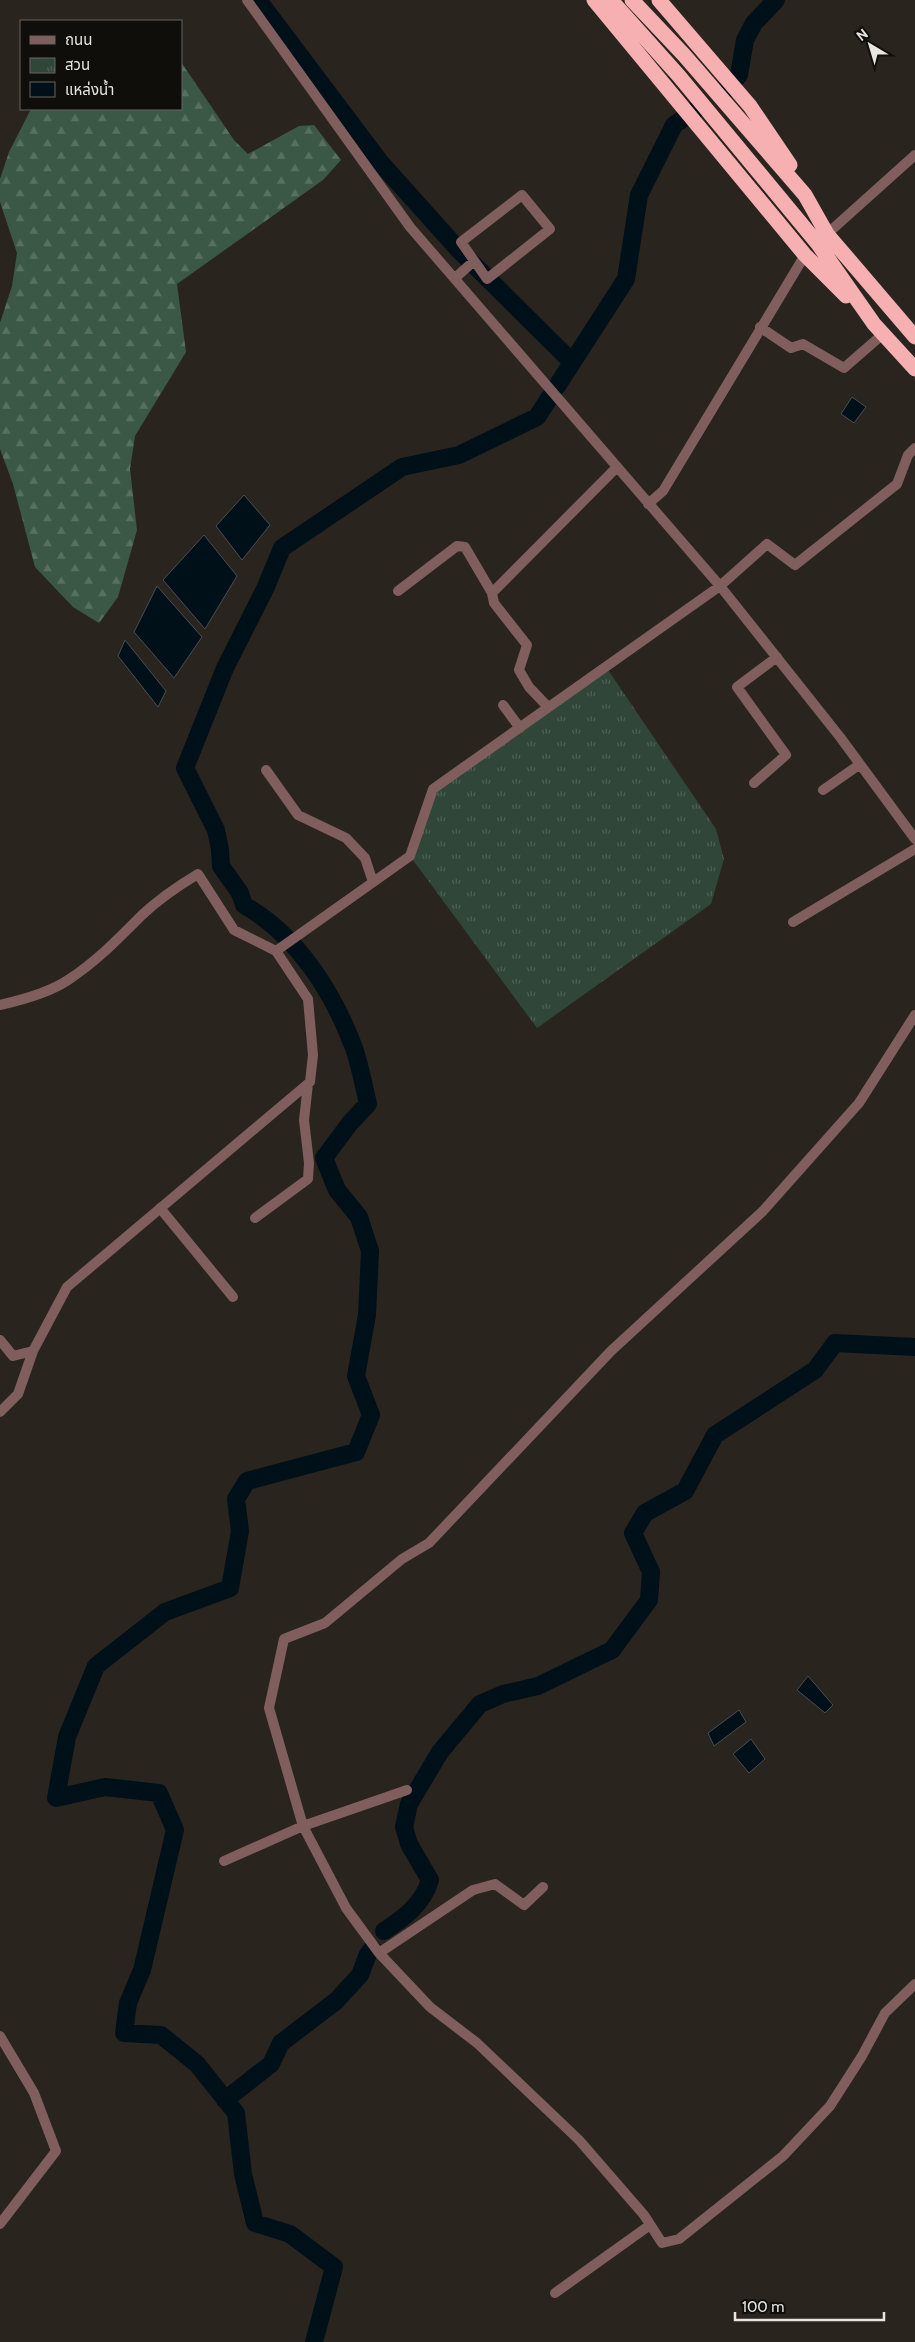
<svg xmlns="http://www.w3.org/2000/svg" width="915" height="2342" viewBox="0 0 915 2342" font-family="Cabin,'Noto Sans Thai',sans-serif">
  <defs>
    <pattern id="forest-firs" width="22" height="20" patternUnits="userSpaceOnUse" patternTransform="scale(1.25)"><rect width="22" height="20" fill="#3b5847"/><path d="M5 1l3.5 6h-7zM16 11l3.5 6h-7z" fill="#577061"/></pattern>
    <pattern id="park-tufts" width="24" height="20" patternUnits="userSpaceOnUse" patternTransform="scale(1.25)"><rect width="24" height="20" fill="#2f4638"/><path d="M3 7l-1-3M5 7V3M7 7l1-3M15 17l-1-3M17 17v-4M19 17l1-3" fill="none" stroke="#4d6154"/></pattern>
  </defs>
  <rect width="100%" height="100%" fill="#29251e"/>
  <path fill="url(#forest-firs)" d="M181,62L234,140L248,154L299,126L314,125L341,160L323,180L177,284L186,352L135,436L130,469L137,530L118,597L99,623L73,607L35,567L13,484L0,449V323L12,286L17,253L0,202V179L9,152L31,109H181Z"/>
  <path fill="url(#park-tufts)" d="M606,667L716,829L724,859L711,904L537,1028L410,856L433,789Z"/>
  <path fill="#001019" stroke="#465055" d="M852,397L866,407L854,423L841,414Z
    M244,495L270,525L242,560L216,526Z
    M204,535L237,576L205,629L163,580Z
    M157,586L202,637L174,678L134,632Z
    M125,640L166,691L158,707L118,656Z
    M808,1676L833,1705L825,1713L797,1690Z
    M739,1710L746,1722L714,1746L708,1733Z
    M751,1739L765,1759L749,1773L733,1754Z"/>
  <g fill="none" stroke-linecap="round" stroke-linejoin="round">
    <path stroke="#001019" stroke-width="18" d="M258,0L380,162L458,249L572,362
      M724,91L739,75L745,40L754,23L776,0
      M557,386L626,279L639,195L674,125L698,108
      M384,1931C404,1918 423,1904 430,1880L409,1844L404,1827L409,1804L440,1752L480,1704L503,1694L538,1686L612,1650L649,1600L651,1572L633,1533L645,1513L685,1491L715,1435L815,1370L835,1343L915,1347
      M225,2100L271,2064L281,2043L336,2001L360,1975L368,1954L372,1949
      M314,2342L334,2267L290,2234L255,2223L243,2174L236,2113L197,2064L161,2035L124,2033L128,2003L142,1970L175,1830L159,1793L105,1787L56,1798L67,1737L96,1666L165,1612L230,1588L240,1531L236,1499L247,1481L356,1452L371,1415L356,1376L367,1315L370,1251L359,1217L337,1190L324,1158L350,1123L368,1104C364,1086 360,1066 354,1048C333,992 297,935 244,905L240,893L221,866L220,849L216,830L185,768L225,668L265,589L282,548L402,467L459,455L537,417L550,397"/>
    <path stroke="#815e5e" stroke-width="10" d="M247,0L410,227L720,586L840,737L915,839
      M522,195L550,229L487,279L461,242Z
      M827,234L915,155
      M455,278L474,261
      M760,327L791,348L803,344L844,368L883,334
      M648,504L663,491L805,255
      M398,591L457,546L465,547L492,593
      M503,705L520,728
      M548,707L529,687L519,670L527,645L494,603L492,593L617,467
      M266,770L298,815L346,838L365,858L373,882
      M754,783L786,755L737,687L777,657
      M823,790L859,765
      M793,922L915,849
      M0,1005C22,1000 49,993 68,980C97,961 118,939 142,915C159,899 178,886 198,874L234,930L276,951L410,856L433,789L720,586L767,544L795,565L897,484L908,455L915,448
      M915,1015L859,1103L763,1211L611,1351L429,1543L402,1559L325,1623L284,1639L269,1708L303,1826L346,1908L379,1953L430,2007L477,2043L579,2140L644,2215L662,2243L679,2239L783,2156L830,2106L862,2056L885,2013L915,1984
      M160,1208L233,1297
      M255,1218L308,1179L309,1163L304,1120L308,1084
      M0,1340L13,1356L33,1351L67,1287L310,1082L313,1055L308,999L276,951
      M0,1412L18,1394L33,1351
      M224,1861L303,1826L407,1790
      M379,1953L473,1890L495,1884L524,1905L543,1887
      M0,2036L34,2093L56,2151L0,2224
      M555,2293L650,2225"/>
    <path stroke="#f7b0b1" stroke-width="15" d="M594,0L805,255L846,296
      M611,0L679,76L818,244L874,324L915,369
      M632,0L684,55L805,195L827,234L915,337
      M659,0L750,106L790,165"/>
  </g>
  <rect x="20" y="20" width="162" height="90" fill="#100e0b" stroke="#676461"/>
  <rect x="30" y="36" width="25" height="8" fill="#815e5e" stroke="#676461"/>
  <text x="65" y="45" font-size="15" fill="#e9e6e1">ถนน</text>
  <rect x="30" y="58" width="25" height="15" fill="url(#park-tufts)" stroke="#676461"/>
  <text x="65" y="70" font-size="15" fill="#e9e6e1">สวน</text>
  <rect x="30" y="82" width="25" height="15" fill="#001019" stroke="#676461"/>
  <text x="65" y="95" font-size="15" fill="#e9e6e1">แหล่งน้ำ</text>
  <g transform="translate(870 45) rotate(322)" stroke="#100e0b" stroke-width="4" paint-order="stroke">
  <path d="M0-4L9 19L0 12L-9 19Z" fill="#e9e6e1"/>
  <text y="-8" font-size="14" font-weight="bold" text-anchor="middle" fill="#e9e6e1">N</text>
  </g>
  <path d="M735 2312v8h149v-8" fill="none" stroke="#e9e6e1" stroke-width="2.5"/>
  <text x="742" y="2312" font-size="15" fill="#e9e6e1" stroke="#100e0b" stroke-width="4" paint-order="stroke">100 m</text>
</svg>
